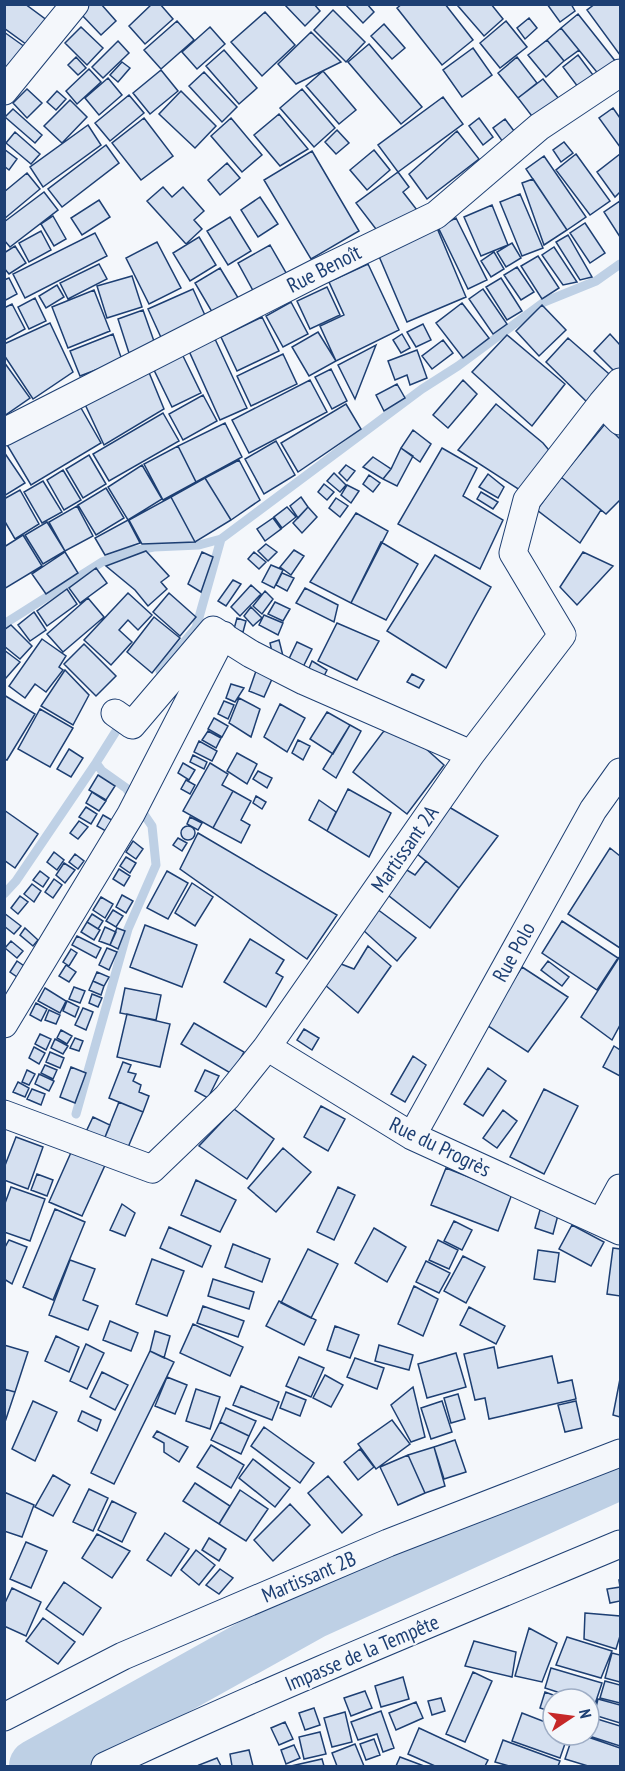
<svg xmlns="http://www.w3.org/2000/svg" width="625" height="1771" viewBox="0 0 625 1771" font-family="'PT Sans Narrow',sans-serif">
  <rect width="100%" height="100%" fill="#f4f7fb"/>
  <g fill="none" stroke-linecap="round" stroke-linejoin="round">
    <path stroke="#bed0e5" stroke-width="9" d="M4,624L102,562L132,551L154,547L199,545L221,539
      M160,671L196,628L221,539L422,389L458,366L544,302L596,281L620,264
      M4,894L16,881L96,763L123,720
      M76,1114L128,929L156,865L152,826L126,788L102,771L96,763"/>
    <path stroke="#bed0e5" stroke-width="54" d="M36,1766L313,1612L620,1472"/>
  </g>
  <path fill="#d5e0f0" stroke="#1d3f73" stroke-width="1.5" d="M4,4H25L48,21L30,47L4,28Z
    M89,4H101L116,21L101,35L80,13Z
    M152,4H160L173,19L145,44L129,26Z
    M284,4H314L320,11L305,26Z
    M345,4H367L374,12L363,23Z
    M402,4H445L473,40L442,65L397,8Z
    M460,4H491L503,19L484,36L458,6Z
    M547,4H571L575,11L560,22Z
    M595,4H620V55L587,10Z
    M333,10L365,42L346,62L314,30Z
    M265,12L295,45L262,76L231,42Z
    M578,14L616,62L600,76L561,28Z
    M529,18L537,28L525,39L517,28Z
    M177,21L194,40L161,69L144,50Z
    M506,21L527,47L500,68L480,43Z
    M384,24L405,48L392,59L371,36Z
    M81,27L103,48L87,65L65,43Z
    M210,27L225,44L197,69L182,52Z
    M561,28L579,50L564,61L547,40Z
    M4,32L25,47L4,70Z
    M311,32L341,62L296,84L278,64Z
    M547,40L564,61L546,77L528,55Z
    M118,41L129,53L103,78L92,67Z
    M369,44L422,107L401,124L348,62Z
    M473,48L492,75L462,97L443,70Z
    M224,50L257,88L239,104L206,66Z
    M578,55L599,83L584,95L563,67Z
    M76,57L86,68L78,75L68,65Z
    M517,57L537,83L518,98L498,73Z
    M122,62L130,68L118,82L110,75Z
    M89,69L101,82L77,104L66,91Z
    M161,70L178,91L150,114L133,93Z
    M323,71L356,110L339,124L306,86Z
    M204,72L237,107L222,122L189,86Z
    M108,78L122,95L99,115L85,98Z
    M543,79L563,104L538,124L518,98Z
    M27,89L42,103L27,118L13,103Z
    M302,89L335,128L314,147L280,108Z
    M57,91L66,99L56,110L47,102Z
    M181,91L216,126L195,148L159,114Z
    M129,95L144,113L110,141L95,123Z
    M443,97L463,124L398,172L378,145Z
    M70,100L87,117L62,143L44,126Z
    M613,108L620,118V147L599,118Z
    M13,109L42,135L35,143L5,117Z
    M279,114L308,149L280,166L254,135Z
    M144,118L173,156L141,180L112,143Z
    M231,118L262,155L242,172L211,136Z
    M479,118L493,137L483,145L469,126Z
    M505,119L517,135L505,145L493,128Z
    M88,125L101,145L43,187L30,167Z
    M337,130L349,143L336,154L325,142Z
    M457,131L479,159L427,199L409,174Z
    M15,132L40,154L31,164L6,143Z
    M564,142L573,153L561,162L553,150Z
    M106,145L119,163L62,207L48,189Z
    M4,149L17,159L9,170L4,166Z
    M374,150L390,170L367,190L350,170Z
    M312,151L359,231L311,259L264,180Z
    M576,154L610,201L590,215L556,170Z
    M620,154V192L615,197L597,172Z
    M544,156L586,217L567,230L526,169Z
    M227,163L240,178L220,195L208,180Z
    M398,172L409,187L403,192L417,210L379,233L356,203Z
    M27,173L40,189L4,219V192Z
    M533,179L567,230L544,245L522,183Z
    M163,187L172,197L183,187L204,211L194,220L202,229L186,244L147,201Z
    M44,192L58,210L10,247L4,240V222Z
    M520,194L543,248L522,256L500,202Z
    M260,197L278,224L258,237L241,210Z
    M99,200L110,217L82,235L71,218Z
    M620,201V237L604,212Z
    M492,205L508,245L481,256L464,217Z
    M53,216L66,239L54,246L41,224Z
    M230,217L251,251L228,265L207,231Z
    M456,218L487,280L468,289L438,227Z
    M585,223L605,253L590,263L570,233Z
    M437,228L466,297L407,322L378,254Z
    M41,231L51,250L29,262L19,243Z
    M95,233L107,256L25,298L13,274Z
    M568,235L592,277L580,280L556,242Z
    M199,237L216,265L190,281L173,253Z
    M157,242L181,288L149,304L126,258Z
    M512,243L521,258L506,267L497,252Z
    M270,245L289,278L256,296L238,263Z
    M15,246L26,263L9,274L4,268V253Z
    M554,247L577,282L563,285L542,255Z
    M494,252L504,269L491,277L481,261Z
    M538,256L559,288L542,299L521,266Z
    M99,264L107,279L68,299L60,283Z
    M368,264L399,330L336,361L320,326L344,315L329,282Z
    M517,267L534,292L521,300L504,275Z
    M220,268L240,301L215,317L195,283Z
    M132,276L142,307L107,318L97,286Z
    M9,278L17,294L4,301V280Z
    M501,278L522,311L507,320L486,287Z
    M57,285L64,297L46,308L39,296Z
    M327,287L340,315L310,329L297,301Z
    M193,289L209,324L164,344L148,309Z
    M483,289L507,324L493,334L469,299Z
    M94,290L110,331L68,348L52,307Z
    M35,298L46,321L29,329L18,307Z
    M291,302L308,334L283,347L266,316Z
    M462,303L489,338L463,358L436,323Z
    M12,304L25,329L5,340L4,308Z
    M542,305L566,330L539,356L516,331Z
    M143,310L155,344L129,353L118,319Z
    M262,317L279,351L237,371L221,337Z
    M50,323L73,372L33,399L4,355V344Z
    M423,324L431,340L416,347L407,332Z
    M318,332L336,361L309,376L292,347Z
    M113,334L122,360L80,376L70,351Z
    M402,334L410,348L401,353L393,340Z
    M610,334L620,345V373L618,375L594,351Z
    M507,335L565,384L532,426L472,372Z
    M568,338L616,380L590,405L546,362Z
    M215,339L247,408L220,420L189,351Z
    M443,340L453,353L432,369L422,356Z
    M376,345L355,399L338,365Z
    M417,350L427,378L410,385L407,375L395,380L388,361Z
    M182,354L201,393L172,407L153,368Z
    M283,354L297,384L251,406L237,376Z
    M4,362L30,398L4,416Z
    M331,369L347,401L332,409L315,377Z
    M148,370L164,409L104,445L83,400Z
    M310,380L327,412L249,453L232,420Z
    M463,380L477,394L448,428L433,415Z
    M397,384L405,398L384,411L376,395Z
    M203,395L217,421L183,440L169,414Z
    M77,401L101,443L31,485L6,443Z
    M346,404L361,429L298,472L281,443Z
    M496,404L543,443L553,455L523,492L458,450Z
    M163,413L179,441L109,481L93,454Z
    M225,423L242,457L196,482L178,446Z
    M605,424L620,439V500L606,514L561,477Z
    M413,430L431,444L420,462L401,448Z
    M276,441L295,475L264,494L245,459Z
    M178,446L196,482L163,500L144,464Z
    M401,448L413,456L397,486L383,479L391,469Z
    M442,448L477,468L463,496L503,520L480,569L398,524Z
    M4,452L25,483L4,496Z
    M89,455L106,484L83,498L66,469Z
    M373,457L391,469L383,479L363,467Z
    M239,460L260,500L231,520L205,478Z
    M142,465L162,499L128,520L108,487Z
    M346,465L355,471L347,481L339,473Z
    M63,470L81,500L64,510L47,480Z
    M334,473L346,485L340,492L327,481Z
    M488,474L504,487L498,498L479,487Z
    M369,475L380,483L373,492L363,484Z
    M561,477L601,510L580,543L537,510Z
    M205,478L231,520L195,542L171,497Z
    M43,481L62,512L42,523L24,492Z
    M324,484L334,492L327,500L318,492Z
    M347,485L359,491L351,503L341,495Z
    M106,488L124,518L96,535L78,505Z
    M20,490L39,524L15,539L4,520V499Z
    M481,492L498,502L493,509L477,499Z
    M171,497L195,542L142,544L129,520Z
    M301,497L308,507L298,518L290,506Z
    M336,498L348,506L340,517L329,508Z
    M77,506L93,536L65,551L49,522Z
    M287,507L296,517L282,528L274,517Z
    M308,507L317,517L302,533L293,523Z
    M356,513L388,531L351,603L310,582Z
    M273,518L281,529L265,541L257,529Z
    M128,520L140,543L105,555L95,538Z
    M47,522L65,551L43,564L25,535Z
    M23,535L42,566L4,589V547Z
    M381,542L418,564L386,620L351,603Z
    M266,544L277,552L268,561L258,551Z
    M294,550L304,556L291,575L280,567Z
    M146,551L169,576L161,582L167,589L148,606L135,590L106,566Z
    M65,552L78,573L46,594L32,574Z
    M202,552L213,557L201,592L188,584Z
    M254,552L266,562L259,569L248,559Z
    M583,552L613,566L577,605L560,587Z
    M435,555L491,587L446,668L387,631Z
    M271,565L283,570L274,588L262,582Z
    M96,568L107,583L80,603L69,588Z
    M282,573L294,578L287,591L276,585Z
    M233,580L241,584L226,606L218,601Z
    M251,585L261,594L240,616L231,607Z
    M305,588L338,605L334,622L296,603Z
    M67,589L77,604L47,626L37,611Z
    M265,591L273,599L262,614L253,606Z
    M128,593L152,615L138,630L128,620L119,630L132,642L111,665L84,640Z
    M169,593L196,617L180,636L153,612Z
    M88,598L104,617L63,652L47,634Z
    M275,602L290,609L283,621L268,614Z
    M251,607L262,618L253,626L244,616Z
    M34,612L46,630L30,641L18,625Z
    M264,615L283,623L278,635L259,625Z
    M154,617L180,638L152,673L127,652Z
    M237,618L246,621L243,632L234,629Z
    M337,623L379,641L357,680L318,661Z
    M11,625L32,646L20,659L4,646V630Z
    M42,639L66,656L59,667L63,670L46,692L35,684L25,698L9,686Z
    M279,640L284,660L274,661L270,643Z
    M297,642L312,649L301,671L287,663Z
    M84,644L116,676L96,696L64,664Z
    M4,650L20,662L6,678L4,676Z
    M312,661L327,670L322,680L307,673Z
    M65,670L89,695L73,725L41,706Z
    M256,671L272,679L264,697L249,691Z
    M412,674L424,680L419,688L407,682Z
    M231,684L244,688L235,702L226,698Z
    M4,695L35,714L7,760L4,759Z
    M239,698L260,709L251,737L229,723Z
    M224,701L234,705L228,719L218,714Z
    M280,704L305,718L287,752L264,737Z
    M40,709L73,728L50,767L18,749Z
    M327,712L350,725L333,754L310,739Z
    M214,718L228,726L222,737L208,729Z
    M350,725L361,731L336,778L323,769Z
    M393,727L414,738L444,765L407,814L353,772L383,732Z
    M208,731L221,738L216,748L202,740Z
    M298,740L310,746L303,760L292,753Z
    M199,741L217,751L212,761L194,752Z
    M69,749L83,758L71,777L57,769Z
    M237,753L257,764L247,784L227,771Z
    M193,755L207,762L204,769L190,762Z
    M183,763L195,770L189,780L178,773Z
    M210,763L228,774L222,785L233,791L213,828L183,811Z
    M258,771L272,778L267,788L253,779Z
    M98,775L115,786L106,800L89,790Z
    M186,780L195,785L190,794L181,789Z
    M348,789L391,813L369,857L327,831Z
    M233,791L251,801L241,820L250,825L241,843L213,828Z
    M92,792L106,801L99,811L86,803Z
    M256,796L266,802L262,809L253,803Z
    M319,800L336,812L327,831L309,820Z
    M86,807L97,814L91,824L79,817Z
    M449,807L498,836L459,888L416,853Z
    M4,810L38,834L15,868L4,860Z
    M103,815L117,823L111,834L97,826Z
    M190,817L202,823L198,830L187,824Z
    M79,821L88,827L78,839L70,833Z
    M181 833a7 7 0 1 1 14 0a7 7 0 1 1-14 0Z
    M198,833L337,915L307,959L180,869Z
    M178,838L187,843L182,851L173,845Z
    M133,841L143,849L136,859L126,852Z
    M610,848L620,856V948L568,914Z
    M54,852L64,860L57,870L47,862Z
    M75,854L84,861L78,869L69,862Z
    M126,857L136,863L130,873L120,866Z
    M426,861L459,888L430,928L384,892L402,867L415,875Z
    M64,863L75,870L65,883L56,875Z
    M119,869L130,876L124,886L113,879Z
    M40,871L49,878L43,887L33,880Z
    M167,871L188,883L168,919L147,908Z
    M54,879L62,885L53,898L45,892Z
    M192,883L213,897L195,926L175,913Z
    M32,884L41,891L34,902L24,894Z
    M122,895L133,901L126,913L116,907Z
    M20,896L28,902L18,914L11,908Z
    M101,897L113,904L105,918L93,910Z
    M377,909L416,938L397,961L363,930Z
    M113,910L123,916L116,927L106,921Z
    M4,913L21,926L14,934L4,926Z
    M92,914L103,921L98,929L87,922Z
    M562,921L618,958L597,990L542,953Z
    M87,922L100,930L94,940L81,932Z
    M145,925L197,945L182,987L130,967Z
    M105,927L116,932L110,945L99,941Z
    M25,928L38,940L33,946L20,935Z
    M117,928L125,931L118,949L110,945Z
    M77,936L101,948L96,958L72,945Z
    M250,939L284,960L276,973L283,977L266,1007L224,982Z
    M11,941L23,951L17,958L5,948Z
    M368,946L391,966L358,1013L325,985L341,964L354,969Z
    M107,948L117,952L109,970L99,965Z
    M71,949L77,953L69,966L63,962Z
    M620,956V1025L612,1040L581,1017Z
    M17,961L27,968L20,979L10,972Z
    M548,961L569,977L562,986L541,970Z
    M66,965L76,972L69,982L59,976Z
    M522,967L568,997L528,1052L485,1024Z
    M97,972L109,977L104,986L93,981Z
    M93,981L104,986L101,995L89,990Z
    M74,987L85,991L80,1003L69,999Z
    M45,988L66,1001L60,1013L38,1001Z
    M125,988L161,995L156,1020L120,1013Z
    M92,994L102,998L98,1007L89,1003Z
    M67,1001L79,1007L75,1017L63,1011Z
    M36,1003L47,1009L41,1021L30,1015Z
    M83,1008L93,1012L86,1030L75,1025Z
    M49,1010L60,1015L56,1024L45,1020Z
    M127,1014L170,1024L160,1067L117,1057Z
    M194,1023L244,1052L232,1074L181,1044Z
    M304,1029L319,1038L312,1050L297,1040Z
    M61,1030L72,1036L67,1044L57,1038Z
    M40,1034L51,1039L46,1050L35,1044Z
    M75,1038L83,1041L79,1051L70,1048Z
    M55,1039L68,1046L63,1054L51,1048Z
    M614,1046L620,1050V1076L603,1067Z
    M34,1047L45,1053L39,1064L29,1058Z
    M50,1052L64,1058L60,1068L46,1062Z
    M413,1056L426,1065L405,1102L391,1094Z
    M123,1062L131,1065L128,1072L136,1074L133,1081L141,1085L139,1092L149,1096L143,1112L109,1098Z
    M45,1065L57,1070L53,1079L41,1073Z
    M71,1067L86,1073L75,1103L60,1097Z
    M488,1068L506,1081L483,1116L464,1104Z
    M27,1070L35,1074L29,1085L22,1082Z
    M205,1070L219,1076L208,1098L195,1091Z
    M39,1074L54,1081L49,1091L35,1084Z
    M18,1082L29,1088L25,1097L13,1092Z
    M32,1089L45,1094L41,1105L27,1099Z
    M544,1089L578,1106L544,1174L510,1157Z
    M119,1102L143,1112L126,1152L103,1142Z
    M321,1106L345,1119L328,1151L304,1137Z
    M234,1109L274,1139L247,1179L199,1146Z
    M503,1110L517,1121L497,1148L483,1138Z
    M93,1117L110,1125L103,1142L85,1134Z
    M16,1137L43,1147L28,1189L4,1180V1168Z
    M73,1148L106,1163L82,1216L49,1202Z
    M283,1148L311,1172L276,1212L248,1188Z
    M446,1168L512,1194L498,1231L431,1205Z
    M37,1174L53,1180L47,1196L31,1190Z
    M196,1180L236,1200L220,1232L181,1215Z
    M11,1187L45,1199L30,1241L4,1232V1206Z
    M338,1187L355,1195L334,1240L317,1232Z
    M122,1204L135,1213L125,1236L110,1230Z
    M55,1209L85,1222L53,1300L23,1287Z
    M540,1210L558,1215L553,1234L535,1228Z
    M454,1221L472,1230L462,1250L444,1241Z
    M572,1225L604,1242L591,1266L559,1249Z
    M169,1227L211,1246L202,1267L160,1248Z
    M374,1228L406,1247L387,1282L355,1263Z
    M9,1240L27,1247L12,1284L4,1279V1249Z
    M438,1240L458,1250L449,1269L429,1260Z
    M233,1244L270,1259L262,1282L225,1267Z
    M613,1248L620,1249V1296L607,1294Z
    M308,1249L338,1264L311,1318L281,1303Z
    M538,1250L559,1253L555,1282L534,1279Z
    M463,1256L485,1267L466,1303L444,1291Z
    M152,1259L184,1271L167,1316L136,1304Z
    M70,1260L95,1269L83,1300L98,1306L88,1330L49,1315Z
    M426,1261L450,1273L439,1293L416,1282Z
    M213,1279L254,1292L249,1309L208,1296Z
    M414,1286L438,1299L423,1336L398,1324Z
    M279,1301L316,1320L304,1345L266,1326Z
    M203,1306L244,1321L238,1337L197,1323Z
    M469,1307L505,1326L496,1344L460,1325Z
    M110,1321L138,1333L131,1351L103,1340Z
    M193,1324L243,1347L230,1376L180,1353Z
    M335,1326L359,1335L350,1358L327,1350Z
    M155,1331L170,1336L164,1358L150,1351Z
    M56,1336L79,1347L69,1372L45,1361Z
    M86,1344L104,1353L87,1389L70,1381Z
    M4,1345L28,1352L15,1392L4,1389Z
    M379,1345L413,1355L409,1370L375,1361Z
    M494,1347L498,1368L552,1356L558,1383L572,1380L576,1399L489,1419L485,1398L475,1400L464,1354Z
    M150,1351L174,1362L114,1484L91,1473Z
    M456,1353L466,1387L427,1398L418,1364Z
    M299,1357L324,1368L311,1397L286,1386Z
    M355,1358L384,1368L377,1389L347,1377Z
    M102,1372L128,1385L115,1410L90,1397Z
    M325,1375L343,1385L331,1407L313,1398Z
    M167,1377L187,1385L175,1414L155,1406Z
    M620,1379V1417L613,1415Z
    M241,1386L279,1402L272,1420L233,1405Z
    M413,1387L425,1437L411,1442L391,1405Z
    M4,1389L15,1392L5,1422H4Z
    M196,1389L220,1397L210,1429L186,1421Z
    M286,1392L306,1400L300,1416L280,1408Z
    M458,1394L465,1419L451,1423L444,1398Z
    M33,1401L57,1412L35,1461L12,1449Z
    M442,1401L452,1432L431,1439L421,1408Z
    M576,1401L582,1428L565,1432L558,1405Z
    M226,1408L256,1421L249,1436L220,1422Z
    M82,1411L101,1420L97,1431L78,1421Z
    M392,1420L410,1444L376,1469L358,1444Z
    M220,1422L249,1436L241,1454L211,1440Z
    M264,1427L314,1463L300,1483L251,1446Z
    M157,1431L188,1447L179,1462L164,1452V1443L153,1437Z
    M455,1440L466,1472L444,1479L434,1447Z
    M211,1445L244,1465L231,1488L197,1467Z
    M434,1447L445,1486L425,1493L408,1455Z
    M360,1449L374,1467L358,1480L344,1462Z
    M408,1455L425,1493L398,1505L380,1467Z
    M253,1459L290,1488L275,1507L239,1478Z
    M53,1475L70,1485L53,1516L35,1507Z
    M328,1476L362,1515L342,1533L308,1493Z
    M195,1483L230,1506L219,1524L183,1501Z
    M89,1489L108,1498L93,1531L73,1522Z
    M240,1490L268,1509L246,1541L219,1524Z
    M4,1492L34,1505L22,1537L4,1531Z
    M112,1501L136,1513L122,1542L98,1530Z
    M290,1504L310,1525L273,1561L254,1540Z
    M165,1533L189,1549L171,1576L147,1560Z
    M97,1534L130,1551L112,1578L82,1558Z
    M209,1538L226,1549L219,1561L202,1550Z
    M26,1542L47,1551L31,1588L10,1579Z
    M196,1550L215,1565L199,1585L181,1570Z
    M220,1569L233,1578L219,1594L206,1585Z
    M619,1580H620V1601L610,1603L607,1589L620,1587Z
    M64,1582L101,1608L83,1635L46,1609Z
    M12,1588L41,1602L26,1636L4,1626V1605Z
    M585,1613L620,1616V1636L616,1649L584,1639Z
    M43,1618L75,1642L58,1664L26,1641Z
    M529,1628L557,1643L542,1682L515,1676Z
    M567,1637L612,1651L601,1678L556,1665Z
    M474,1641L516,1652L512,1677L465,1666Z
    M612,1653L620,1655V1682L605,1678Z
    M551,1668L602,1683L595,1704L589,1702V1699H579L545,1688Z
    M473,1672L492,1681L465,1742L446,1734Z
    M403,1677L409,1699L381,1707L375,1686Z
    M605,1681L620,1685V1703L600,1698Z
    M365,1691L372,1708L351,1716L344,1698Z
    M545,1692L564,1699H553V1712L540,1708Z
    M441,1698L445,1711L432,1715L428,1701Z
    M598,1699L620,1705V1723L594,1715Z
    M416,1702L423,1718L396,1730L389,1713Z
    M314,1708L320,1725L305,1730L299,1713Z
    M381,1711L394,1748L383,1752L377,1734L358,1740L351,1722Z
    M345,1712L352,1742L332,1747L324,1718Z
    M522,1713L553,1725V1735H568L560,1758L512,1741Z
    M594,1718L620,1726V1746L589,1736Z
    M285,1722L293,1739L279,1745L271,1728Z
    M419,1728L488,1760L485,1766H435L408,1754Z
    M320,1732L326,1754L304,1759L299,1737Z
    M573,1735H582L620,1748V1766H588L565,1759Z
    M374,1739L380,1755L366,1760L360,1744Z
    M503,1740L560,1761L558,1766H509L495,1762Z
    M355,1744L364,1766H337L332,1753Z
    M294,1745L300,1758L286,1764L281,1750Z
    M249,1750L253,1766H232L230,1754Z
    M400,1757L424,1766H396Z
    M217,1758L221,1766H200L199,1765Z
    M322,1759L324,1766H291Z"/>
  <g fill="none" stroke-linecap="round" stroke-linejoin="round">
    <defs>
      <path id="minor" d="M4,91L75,4
        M602,403L620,421
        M4,432L316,273L436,215L539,127L620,73
        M115,713L132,725L213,630L251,654L304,681L471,754
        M4,1024L131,814L223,635
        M267,1047L412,1136L620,1231
        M4,1114L152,1169L227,1097L267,1047L471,754L562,635L513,553L527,500L602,403L620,382
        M412,1136L593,810L620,772
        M602,1221L620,1188
        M4,1717L123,1656L388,1543L620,1453
        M105,1766C274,1687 448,1616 620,1544"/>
    </defs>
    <use href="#minor" stroke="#1d3f73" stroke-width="29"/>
    <use href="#minor" stroke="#f4f7fb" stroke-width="27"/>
  </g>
  <g text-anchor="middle" stroke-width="4.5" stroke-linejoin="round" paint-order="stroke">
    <g font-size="21" fill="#1d3f73" stroke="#f4f7fb">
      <text transform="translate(324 269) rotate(-27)" y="7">Rue Benoît</text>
      <text transform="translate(405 849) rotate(-55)" y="7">Martissant 2A</text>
      <text transform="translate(514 952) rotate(-61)" y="7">Rue Polo</text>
      <text transform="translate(440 1147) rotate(26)" y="7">Rue du Progrès</text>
      <text transform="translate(309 1577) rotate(-23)" y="7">Martissant 2B</text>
      <text transform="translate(362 1653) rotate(-23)" y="7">Impasse de la Tempête</text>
    </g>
  </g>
  <rect width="625" height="1771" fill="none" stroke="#1d3f73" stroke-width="12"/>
  <g transform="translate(571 1717) rotate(77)"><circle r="28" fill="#f4f7fb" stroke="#9eadc5" stroke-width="1.5"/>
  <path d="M0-4.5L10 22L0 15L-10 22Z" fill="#c62828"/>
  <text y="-9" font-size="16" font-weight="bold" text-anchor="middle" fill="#1d3f73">N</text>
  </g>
</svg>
